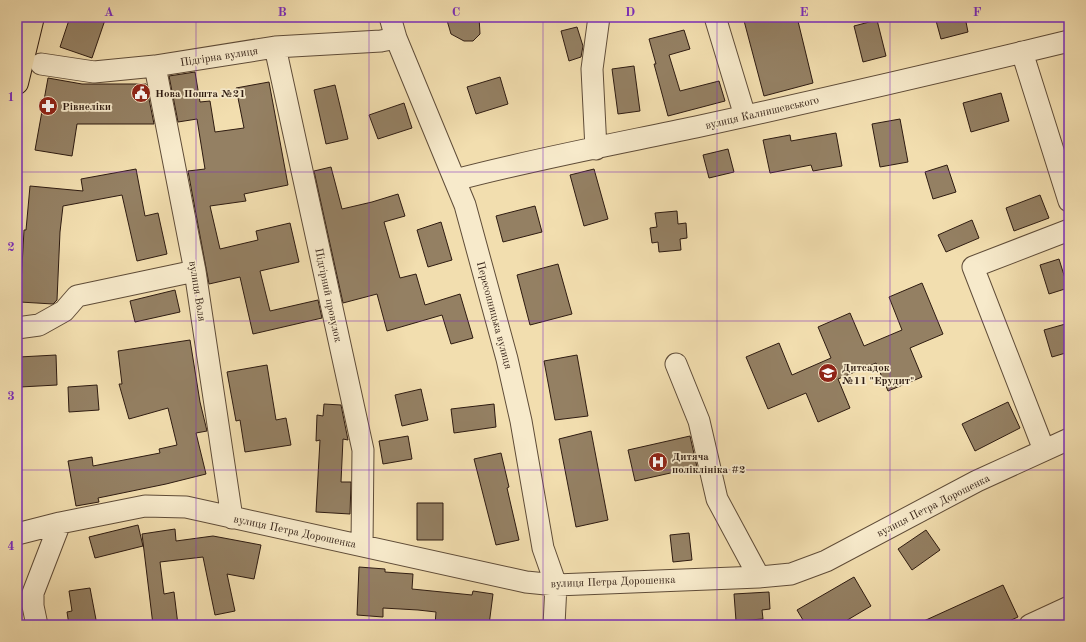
<svg xmlns="http://www.w3.org/2000/svg" width="1086" height="642" viewBox="0 0 1086 642" font-family="'Old Standard TT',serif">
  <rect width="100%" height="100%" fill="#f2deaf"/>
  <filter id="stains"><feTurbulence type="fractalNoise" baseFrequency=".005" numOctaves="4"/><feColorMatrix values="0 0 0 0 .2 0 0 0 0 .09 0 0 0 0 .02 0 0 0 .5 -.17"/></filter>
  <radialGradient id="worn" r=".72"><stop offset=".6" stop-color="#630" stop-opacity="0"/><stop offset="1" stop-color="#630" stop-opacity=".3"/></radialGradient>
  <path fill="#948063" stroke="#2e1b11" d="M70,17H106L92,58L60,47Z
    M446,17H479L480,34L473,41H464L451,34Z
    M743,17H797L813,83L764,96Z
    M935,17H965L968,32L941,39Z
    M877,20L886,56L863,62L854,26Z
    M577,27L583,46L581,57L569,61L561,31Z
    M684,30L690,49L669,55L680,91L719,81L725,101L668,116L654,64H656L649,39Z
    M634,66L640,111L618,114L612,69Z
    M195,72L200,102L210,101L215,132L244,128L236,88L269,82L288,185L244,194L246,201L210,206L220,249L258,240L256,231L290,223L299,262L260,271L270,311L318,300L322,318L253,334L240,277L209,284L188,171L205,169L197,119L178,122L169,76Z
    M500,77L508,104L476,114L467,87Z
    M48,78L82,84H146L154,124H77L72,156L35,150Z
    M335,85L348,139L326,144L314,90Z
    M1001,93L1009,121L971,132L963,103Z
    M404,103L412,128L378,139L369,115Z
    M900,119L908,162L880,167L872,124Z
    M836,133L842,166L813,171L811,165L770,173L763,140L790,135L791,141Z
    M728,149L734,172L709,178L703,155Z
    M947,165L956,192L933,199L925,172Z
    M331,167L342,209L372,202L398,194L405,216L384,222L400,278L416,274L425,305L460,294L473,338L451,344L442,315L387,331L377,294L343,303L314,171Z
    M136,169L145,216L158,213L167,254L137,261L122,195L63,206L60,232L57,300L53,304L20,302L24,230H26L30,186L83,191L81,179Z
    M594,169L608,219L584,226L570,175Z
    M1040,195L1049,218L1014,231L1006,208Z
    M535,206L542,232L503,242L496,216Z
    M677,211L678,224L686,223L687,238L680,239L681,250L659,252L658,242L652,243L650,228L657,227L655,213Z
    M972,220L979,238L946,252L938,235Z
    M441,222L452,260L428,267L417,230Z
    M1059,259L1068,288L1049,294L1040,265Z
    M558,264L572,314L530,325L517,275Z
    M922,283L943,334L910,348L922,377L888,391L876,363L838,379L850,408L818,422L806,393L768,409L746,357L779,343L792,375L831,358L818,327L850,313L864,346L902,330L889,297Z
    M175,290L180,312L135,322L130,301Z
    M1069,323V352L1052,357L1044,330Z
    M190,340L200,402L207,431L196,433L206,474L166,484L98,498L99,502L76,506L68,461L92,457L93,466L160,453L159,449L177,445L168,408L129,419L119,384H122L118,351Z
    M56,355L57,385L20,387L19,357Z
    M577,355L588,416L555,420L544,361Z
    M267,365L276,420L286,418L291,445L245,452L240,420L236,421L227,372Z
    M97,385L99,410L69,412L68,387Z
    M421,389L428,420L402,426L395,395Z
    M1008,402L1020,428L975,451L962,424Z
    M324,404L341,405L348,440L343,439L341,482H351L350,514L316,512L320,440L316,441L317,415L323,416Z
    M494,404L496,427L454,433L451,409Z
    M591,431L608,520L576,527L559,439Z
    M408,436L412,459L383,464L379,441Z
    M690,436L697,467L635,481L628,450Z
    M501,453L509,487L507,488L519,540L496,545L474,459Z
    M417,503H443V540H417Z
    M138,525L143,546L95,558L89,537Z
    M175,529L176,541L213,536L261,545L254,579L227,574L235,611L215,615L203,557L160,562L164,594L174,592L178,625H153L142,534Z
    M926,530L940,550L912,570L898,549Z
    M689,533L692,560L673,562L670,535Z
    M359,567L385,569V572L413,574L412,589L472,595L473,591L493,594L489,625H473L454,622V625H435L436,612L418,610L383,608V617L357,615Z
    M854,577L871,606L839,625H806L797,610Z
    M1003,585L1018,617L1000,625H915Z
    M90,588L97,625H69L67,612L72,611L69,591Z
    M769,592L770,609L762,610L763,619L736,621L734,594Z"/>
  <g fill="none" stroke-linecap="round" stroke-linejoin="round">
    <defs>
      <path id="minor" d="M390,17L396,38L465,205L507,359L521,421L543,548L556,585L554,625
        M715,17L745,116
        M275,47L363,450L362,545
        M1022,52L1069,201
        M41,64L94,72L155,66L275,47L381,41L396,38
        M155,66L195,271L232,518
        M596,149L592,69L599,17
        M455,180C534,159 615,144 696,127C820,100 945,71 1069,41
        M17,328L39,325L64,311L77,296L195,271
        M676,364L699,421L717,499L759,577
        M1044,450L973,267L1069,230
        M17,534L60,523L145,506L186,507L526,582L556,585L759,577L791,574L826,561L977,481L1069,439
        M37,625L33,606V593L60,523
        M1030,625L1069,607"/>
      <path id="major" d="M17,83L33,17"/>
    </defs>
    <use href="#minor" stroke="#5f4c38" stroke-width="23"/>
    <use href="#major" stroke="#2e1b11" stroke-width="24"/>
    <use href="#minor" stroke="#f7eacb" stroke-width="21"/>
    <use href="#major" stroke="#f2deaf" stroke-width="22"/>
  </g>
  <path fill="none" stroke="#7b2cbf" stroke-width="1" stroke-opacity="0.55" d="M196,17V625M369,17V625M543,17V625M717,17V625M890,17V625M17,172H1069M17,321H1069M17,470H1069"/>
  <defs>
    <symbol id="civic-disc" viewBox="-11 -11 22 22"><circle r="9.5" fill="#8f2418" stroke="#f7eacb"/><path d="M-.6-6.5H3V-4.5H.6V-3L4-1V1h2V6H-6V1h2V-1L-.6-3ZM-1.2 2.5V6h2.4V2.5Z" fill="#fff"/></symbol>
    <symbol id="pharmacy-disc" viewBox="-11 -11 22 22"><circle r="9.5" fill="#8f2418" stroke="#f7eacb"/><path d="M-2-6h4v4h4v4h-4v4h-4v-4h-4v-4h4Z" fill="#fff"/></symbol>
    <symbol id="school-disc" viewBox="-11 -11 22 22"><circle r="9.5" fill="#8f2418" stroke="#f7eacb"/><path d="M0-5L7-2L0 1L-7-2ZM-4 1L0 2.5L4 1V4Q0 6-4 4Z" fill="#fff"/></symbol>
    <symbol id="hospital-disc" viewBox="-11 -11 22 22"><circle r="9.5" fill="#8f2418" stroke="#f7eacb"/><path d="M-5-5h3v3.5h4V-5h3V5h-3V1.5h-4V5h-3Z" fill="#fff"/></symbol>
  </defs>
  <g fill-rule="evenodd">
    <use href="#civic-disc" x="130" y="82" width="22" height="22"/>
    <use href="#pharmacy-disc" x="37" y="95" width="22" height="22"/>
    <use href="#school-disc" x="817" y="362" width="22" height="22"/>
    <use href="#hospital-disc" x="647" y="451" width="22" height="22"/>
  </g>
  <g text-anchor="middle" stroke-width="3.5" stroke-linejoin="round" paint-order="stroke">
    <g font-size="11" fill="#2e1b11" stroke="#f7eacb">
      <text transform="translate(219 56) rotate(-9)" y="4">Підгірна вулиця</text>
      <text transform="translate(762 112) rotate(-13)" y="4">вулиця Калнишевського</text>
      <text transform="translate(198 291) rotate(81)" y="4">вулиця Воля</text>
      <text transform="translate(329 295) rotate(78)" y="4">Підгірний провулок</text>
      <text transform="translate(495 315) rotate(75)" y="4">Пересопницька вулиця</text>
      <text transform="translate(933 505) rotate(-27)" y="4">вулиця Петра Дорошенка</text>
      <text transform="translate(295 531) rotate(12)" y="4">вулиця Петра Дорошенка</text>
      <text transform="translate(613 581) rotate(-2)" y="4">вулиця Петра Дорошенка</text>
    </g>
    <g font-size="11" font-weight="bold" fill="#2e1b11" stroke="#f7eacb" text-anchor="start">
      <text x="155" y="97">Нова Пошта №21</text>
      <text x="62" y="110">Рівнеліки</text>
      <text x="842" y="371">Дитсадок<tspan x="842" dy="13">№11 "Ерудит"</tspan></text>
      <text x="672" y="460">Дитяча<tspan x="672" dy="13">поліклініка #2</tspan></text>
    </g>
  </g>
  <rect width="1086" height="642" fill="none" stroke="#f2deaf" stroke-width="44"/>
  <rect x="22" y="22" width="1042" height="598" fill="none" stroke="#7b2cbf" stroke-width="1.5"/>
  <g font-size="13" text-anchor="middle" font-weight="bold" fill="#7b2cbf">
    <text x="109" y="16">A</text>
    <text x="282" y="16">B</text>
    <text x="456" y="16">C</text>
    <text x="630" y="16">D</text>
    <text x="804" y="16">E</text>
    <text x="977" y="16">F</text>
    <text x="11" y="101">1</text>
    <text x="11" y="251">2</text>
    <text x="11" y="400">3</text>
    <text x="11" y="550">4</text>
  </g>
  <rect width="100%" height="100%" filter="url(#stains)"/>
  <rect width="100%" height="100%" fill="url(#worn)"/>
</svg>
